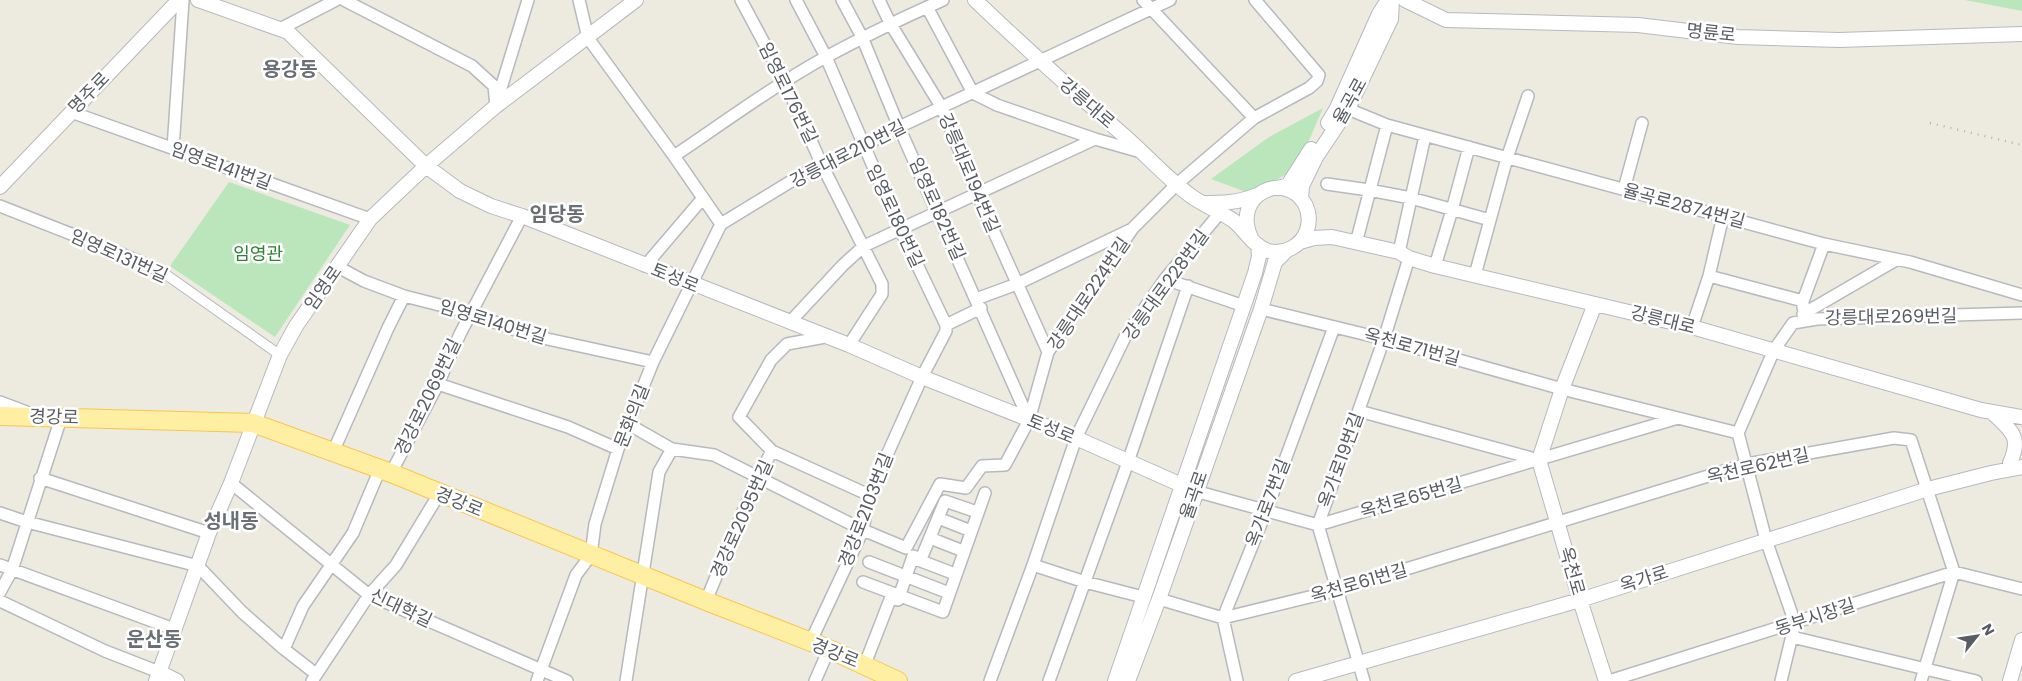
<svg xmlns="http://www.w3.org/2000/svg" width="2022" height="681" viewBox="0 0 2022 681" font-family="Poppins,'Noto Sans KR',sans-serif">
  <rect width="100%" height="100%" fill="#edeae0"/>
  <path fill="#bbe6bb" d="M1965,0H2022V11Z
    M1323,108L1297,168L1278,179L1246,192L1211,179L1269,137Z
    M229,182L350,225L275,337L170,266Z"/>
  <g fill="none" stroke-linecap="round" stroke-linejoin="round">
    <defs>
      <path id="pedestrian" d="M161,271L280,355"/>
      <path id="minor" d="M344,0L472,66L494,86L496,106
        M579,0L588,38L674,156L721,224
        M741,0L785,82L821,163L882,284V294L849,345
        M796,0L826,57L900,229L946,325V331L922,377L869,495L863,530L810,643
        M842,0L862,37L899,127L1029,420
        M879,0L890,23L942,108L977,194L1048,352
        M1143,0L1254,118
        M927,7L973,93L997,105L1095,139L1141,152
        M280,29L336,0
        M497,101L528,0
        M1348,109L1387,125L1824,244L1910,262L2022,295
        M71,112L370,219
        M173,149L183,0
        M674,156C723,123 772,87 824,58C863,37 902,18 943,0
        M1327,184L1369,190L1411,198L1490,220
        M1624,189L1642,123
        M0,206L117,252L161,271
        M1356,243L1387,125
        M1399,252L1425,136
        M645,266L703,198
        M1435,266L1452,210L1469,147
        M338,267L364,281L404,296L471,313L529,335L653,362
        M1475,275L1507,158L1528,96
        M1709,276L1803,301
        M1165,279L1244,306
        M976,299L1017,284L1132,229
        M1803,308V301L1824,244
        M1261,309L1384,339L1562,389L1738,433
        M1803,314L1896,260
        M790,322L843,265L864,246L1095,139
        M946,325L981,308
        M1692,327L1709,276L1723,216
        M438,384L568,427L618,449
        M0,402L29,413
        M1359,411L1539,460
        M628,424L672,449L714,455L863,530L906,548L940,484L966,488L982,466L1005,465L1029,420L1048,352L1133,228L1177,184L1254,118L1309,88L1317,81L1319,75L1255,0
        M772,451L739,417L771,360L787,344L825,337
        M333,452L388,328L404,296
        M391,473L438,384L460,334L522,216
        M40,478L209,533
        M231,483L369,595L567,681
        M1195,491L1318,525L1678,418
        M0,513L27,522L198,566L242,612L284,649L316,674
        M938,518L971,531
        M930,538L963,551
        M913,558L955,574
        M869,562L949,593
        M0,565L174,629
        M1033,565L1085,582L1143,597
        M863,582L943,612L985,493
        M0,592L12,570L61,418
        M1159,599L1223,618L1338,590L1747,464L1894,438L1911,440L1954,572L1921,681
        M0,601L105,651L159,672
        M706,601L757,478L772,451L869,495
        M1792,637L1976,681
        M284,649L303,606L353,533L380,469
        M865,664L891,597L898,600L913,556L921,559L945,501L977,512
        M312,681L369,595L396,565L439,494
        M537,681L576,575L591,555L595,524L618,449L653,362L721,224L821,163L863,146L899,127L1170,0
        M626,681L659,472L672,449
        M815,681L829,649
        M990,681L1033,565L1076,438L1126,335L1165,279L1219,214
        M1049,681L1128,462L1188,286
        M1237,681L1223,618L1267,509L1334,327
        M1364,681L1318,525L1384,339L1409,258
        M1609,681L1954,572L2022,589
        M1781,681L1795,623L1766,540L1738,433L1774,350L1793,323L1817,319L2022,313"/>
      <path id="tertiary" d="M198,0L288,32L426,166L460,191L491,206L522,216L849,345L922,377L1076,438L1195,491
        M975,0C1025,48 1077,94 1129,140C1150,159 1169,180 1191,196C1205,206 1221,212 1234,221C1245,230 1253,246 1268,251C1284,255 1302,246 1307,230C1310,221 1309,212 1305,204C1285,170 1231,194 1251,238
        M1405,0L1446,20L1638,25L1738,37L1839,40L2022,34
        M1328,123L1336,110L1379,14L1388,0
        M0,187L179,0
        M1279,188L1288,185L1311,149
        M1301,199L1302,186L1316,157L1348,109L1391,19L1392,0
        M1202,203C1222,203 1238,203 1257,195
        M1300,242L1314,238L1332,237L1399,252L1409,258L1435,266L1692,327L1981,410L2022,417
        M1595,304L1562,389L1539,460L1580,600L1606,681
        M1993,413C2011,431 2022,436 2010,463
        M159,672L177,681
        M156,681L209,533L231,483L280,355L296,326L370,219L426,166L496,106L636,0
        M1115,681L1255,273L1259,256L1258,245
        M1128,681L1159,599L1261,309L1275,262L1286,251
        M1296,681L1580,600L1928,489L1991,473L2022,467
        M2010,681L2022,640"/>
      <path id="primary" d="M0,416L253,423L391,473L706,601L829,649L898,681"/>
    </defs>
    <use href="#pedestrian" stroke="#b6b9be" stroke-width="11"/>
    <use href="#minor" stroke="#b6b9be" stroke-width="14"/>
    <use href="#tertiary" stroke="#b6b9be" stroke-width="16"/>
    <use href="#primary" stroke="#f8c64e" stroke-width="20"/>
    <use href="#pedestrian" stroke="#fff" stroke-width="9"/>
    <use href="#minor" stroke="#fff" stroke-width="11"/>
    <use href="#tertiary" stroke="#fff" stroke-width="14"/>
    <use href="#primary" stroke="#ffefa3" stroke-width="18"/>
    <path stroke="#b2b3b3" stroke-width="2.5" stroke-dasharray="1 6" stroke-linecap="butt" d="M1930,123L2022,145"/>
  </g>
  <g text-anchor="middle" stroke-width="5" stroke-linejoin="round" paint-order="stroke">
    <g font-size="18" fill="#595d62" stroke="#fff">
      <text transform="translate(1711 33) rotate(6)" y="6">명륜로</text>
      <text transform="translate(89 93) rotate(-46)" y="6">명주로</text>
      <text transform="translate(788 93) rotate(64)" y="6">임영로176번길</text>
      <text transform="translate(1350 101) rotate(-61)" y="6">율곡로</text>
      <text transform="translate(1087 103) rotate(41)" y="6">강릉대로</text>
      <text transform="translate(848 154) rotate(-27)" y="6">강릉대로210번길</text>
      <text transform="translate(221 166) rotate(20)" y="6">임영로141번길</text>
      <text transform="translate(969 173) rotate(67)" y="6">강릉대로194번길</text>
      <text transform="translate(1684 206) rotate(15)" y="6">율곡로2874번길</text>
      <text transform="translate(937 209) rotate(66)" y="6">임영로182번길</text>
      <text transform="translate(895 216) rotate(65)" y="6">임영로180번길</text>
      <text transform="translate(119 256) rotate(24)" y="6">임영로131번길</text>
      <text transform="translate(675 278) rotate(22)" y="6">토성로</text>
      <text transform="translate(1166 285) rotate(-54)" y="6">강릉대로228번길</text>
      <text transform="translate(323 288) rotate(-55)" y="6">임영로</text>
      <text transform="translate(1089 294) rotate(-56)" y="6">강릉대로224번길</text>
      <text transform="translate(1891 317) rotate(-1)" y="6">강릉대로269번길</text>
      <text transform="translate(1663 320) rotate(14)" y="6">강릉대로</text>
      <text transform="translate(493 322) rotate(17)" y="6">임영로140번길</text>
      <text transform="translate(1412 347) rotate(15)" y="6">옥천로71번길</text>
      <text transform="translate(428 397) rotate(-64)" y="6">경강로2069번길</text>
      <text transform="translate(632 416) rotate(-69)" y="6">문화의길</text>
      <text transform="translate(54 417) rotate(2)" y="6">경강로</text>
      <text transform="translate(1051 429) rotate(22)" y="6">토성로</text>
      <text transform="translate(1341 460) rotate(-70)" y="6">옥가로19번길</text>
      <text transform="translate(1758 466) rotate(-13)" y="6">옥천로62번길</text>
      <text transform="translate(1194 495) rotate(-71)" y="6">율곡로</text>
      <text transform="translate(1411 498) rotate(-16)" y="6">옥천로65번길</text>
      <text transform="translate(459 502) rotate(22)" y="6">경강로</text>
      <text transform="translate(1268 503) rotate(-69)" y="6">옥가로7번길</text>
      <text transform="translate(866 510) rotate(-69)" y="6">경강로2103번길</text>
      <text transform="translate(742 519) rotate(-66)" y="6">경강로2095번길</text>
      <text transform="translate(1572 571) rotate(74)" y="6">옥천로</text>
      <text transform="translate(1644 579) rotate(-18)" y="6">옥가로</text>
      <text transform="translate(1359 583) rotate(-16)" y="6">옥천로61번길</text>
      <text transform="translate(401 608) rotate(25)" y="6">신대학길</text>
      <text transform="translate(1815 617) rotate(-18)" y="6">동부시장길</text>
      <text transform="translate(835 653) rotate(22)" y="6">경강로</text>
    </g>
    <g font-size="18" fill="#2f8332" stroke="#fff">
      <text x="258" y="260">임영관</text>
    </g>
    <g font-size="20" font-weight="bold" fill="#6a6f74" stroke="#fff">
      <text x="290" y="76">용강동</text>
      <text x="557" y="221">임당동</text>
      <text x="231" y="528">성내동</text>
      <text x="154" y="646">운산동</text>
    </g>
  </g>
  <g transform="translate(1977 636) rotate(60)" stroke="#ffffff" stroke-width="4" paint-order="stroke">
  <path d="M0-4L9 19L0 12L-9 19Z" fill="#595d62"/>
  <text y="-8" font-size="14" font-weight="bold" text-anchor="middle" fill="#595d62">N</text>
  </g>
</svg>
